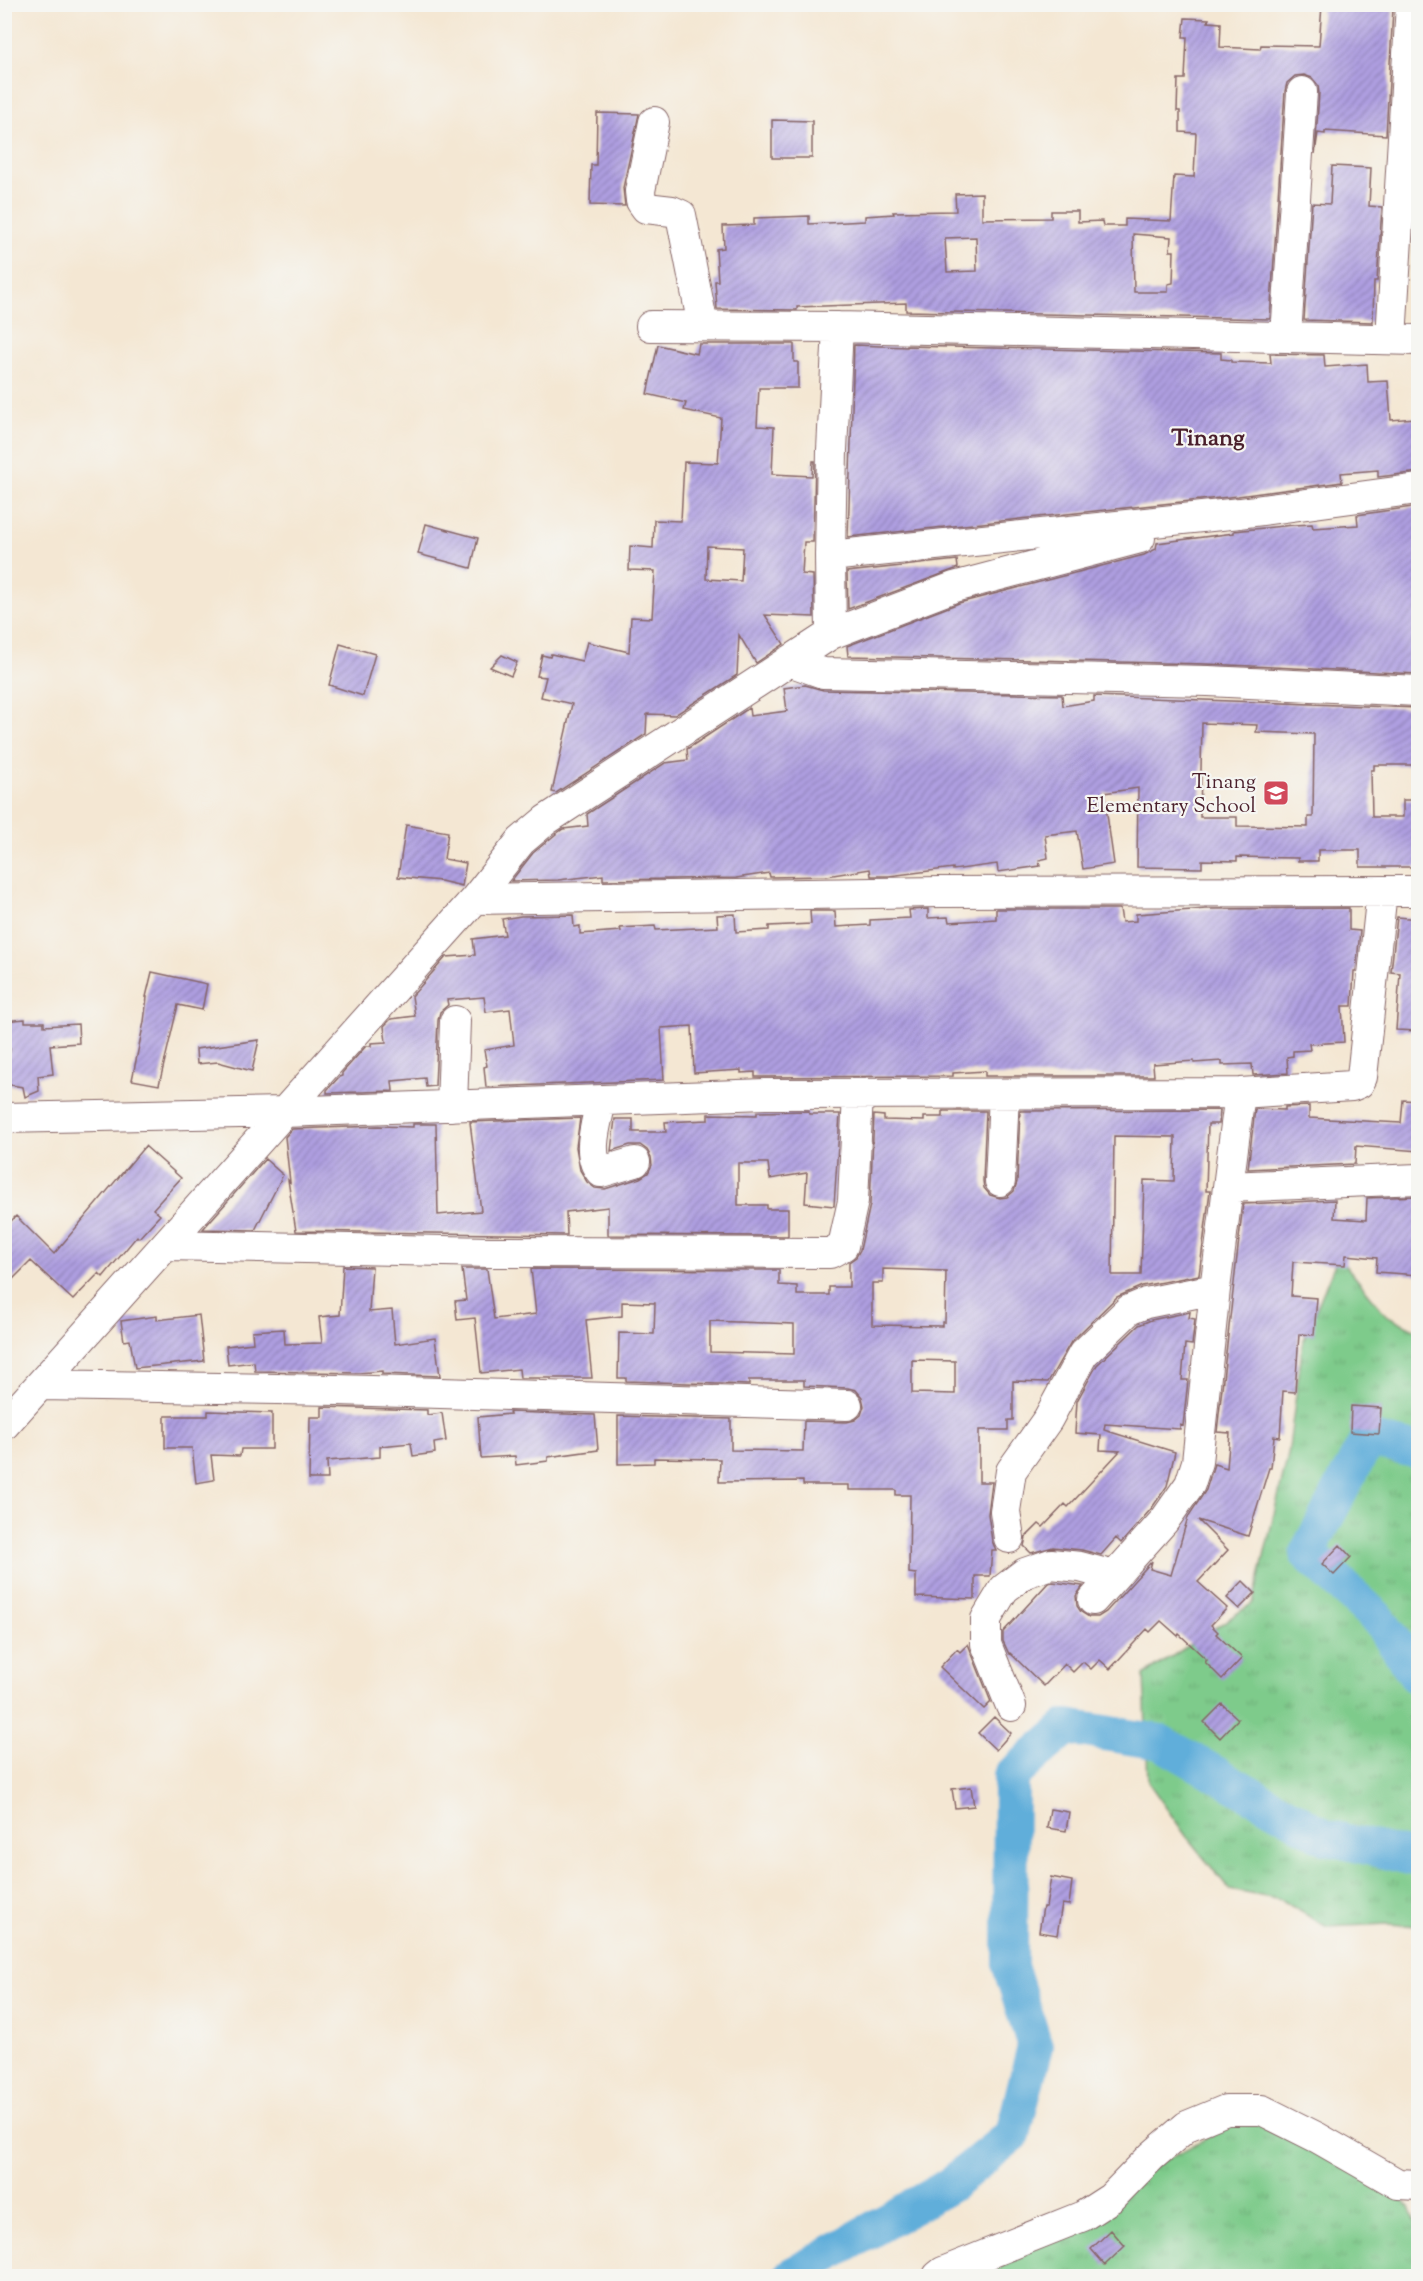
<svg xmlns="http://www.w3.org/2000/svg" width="1423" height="2281" viewBox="0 0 1423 2281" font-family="'Sorts Mill Goudy',serif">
  <defs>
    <pattern id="grass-tufts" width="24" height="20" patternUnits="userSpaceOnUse" patternTransform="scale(1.5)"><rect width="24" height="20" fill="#7ecb8b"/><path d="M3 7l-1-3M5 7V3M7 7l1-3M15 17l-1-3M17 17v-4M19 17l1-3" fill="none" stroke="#6eae78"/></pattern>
    <pattern id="building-hatch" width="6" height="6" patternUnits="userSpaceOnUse" patternTransform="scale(1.5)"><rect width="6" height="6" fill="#af9fe1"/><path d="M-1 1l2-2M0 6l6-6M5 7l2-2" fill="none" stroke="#9081b7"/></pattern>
  </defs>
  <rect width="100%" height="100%" fill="#f6f6f2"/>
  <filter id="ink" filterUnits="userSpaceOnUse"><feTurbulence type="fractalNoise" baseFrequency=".0167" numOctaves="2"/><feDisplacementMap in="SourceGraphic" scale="12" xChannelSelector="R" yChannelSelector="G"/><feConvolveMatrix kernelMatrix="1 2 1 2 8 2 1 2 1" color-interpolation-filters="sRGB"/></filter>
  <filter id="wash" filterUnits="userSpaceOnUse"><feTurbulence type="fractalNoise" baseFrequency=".008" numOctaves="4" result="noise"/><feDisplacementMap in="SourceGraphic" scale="24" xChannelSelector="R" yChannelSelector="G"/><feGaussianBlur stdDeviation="1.35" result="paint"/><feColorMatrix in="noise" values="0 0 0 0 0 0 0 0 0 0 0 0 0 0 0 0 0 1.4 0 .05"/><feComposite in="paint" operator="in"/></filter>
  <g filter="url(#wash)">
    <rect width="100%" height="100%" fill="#f4e7d3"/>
    <path fill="url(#grass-tufts)" stroke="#64755b" stroke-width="1.5" d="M1338,1256L1386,1315L1418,1331V1926L1388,1924L1327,1927L1281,1900L1230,1890L1186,1836L1148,1782L1144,1675L1253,1603L1288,1455L1303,1342Z
      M1248,2116L1393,2191L1410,2207L1418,2230V2276H975L1038,2245L1158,2164Z"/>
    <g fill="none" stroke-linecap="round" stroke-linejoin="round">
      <path stroke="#60aeda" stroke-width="36" d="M1418,1451L1368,1439L1307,1553L1379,1620L1418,1677
        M791,2276L950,2185L1013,2134L1035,2046L1010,1966L1011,1776L1067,1727L1160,1742L1326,1837L1418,1859"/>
    </g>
    <g id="blocks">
      <path fill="url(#building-hatch)" fill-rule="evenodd" d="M1322,5L1393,9L1386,135L1325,131V134L1318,133L1315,154L1319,93L1318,85L1312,78L1304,75L1295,76L1287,83L1285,91L1270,319L906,311V303L797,307V310L717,309L715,281H718L716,249L724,248L723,226L754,225V218L809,216V224L865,221V216L894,214L893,212L956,211L955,194L982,193V219L1051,218V211H1078V222L1102,221L1103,226H1125V219L1171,221L1174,176L1194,177L1196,133L1180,132V111H1177L1178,79H1185L1187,37H1183L1185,18L1209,19L1208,22L1221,23L1220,47L1260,49L1261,45L1319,46ZM1133,234L1171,237L1170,251H1174L1173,283L1168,284V292H1134ZM976,237L977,271L947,272L945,238Z
        M597,113L639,114L623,188L625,206L590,205L591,165H596Z
        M772,120L812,121V158H772Z
        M1332,166L1371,168L1369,206L1382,207L1377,281H1374L1373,322L1304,320L1312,203L1330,204Z
        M699,344H794V362H798V388H759L757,426L774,427L772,474L812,476L813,461H815L813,542H804L802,574L813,575L814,617L765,615L784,644L756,663L739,635L737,675L675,715L647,714L646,734L556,793L552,792L572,704L541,697L546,677L537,676L542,655L550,657L551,654L582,661L587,642L629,652L631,617L652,618L655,571L629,570L630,546L653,548L654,520L681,521L684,462L718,463L721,418L684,410L686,403L647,394L658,345L697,354ZM707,546L743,548L741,581L706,579Z
        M854,345L907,347V346L1221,353V359L1231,360V362L1271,363L1270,354L1324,355L1325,367L1367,364L1368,382L1388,381L1391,420L1415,418L1417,432H1419V472L1378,477V470L1341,473L1342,482L1238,496L848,537Z
        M1419,506V674L1208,664L848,656L847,646L959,603L1144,555L1156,549L1157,543L1234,533V531L1294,525L1312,524L1313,528L1358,525L1357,515Z
        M426,524L478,538L471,568L418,554Z
        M957,560L958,568L848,609L847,572Z
        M340,644L375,654L363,696L329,685Z
        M502,655L517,662L511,676L490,667Z
        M805,685L823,690L1062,695L1063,706L1094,701V696L1419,708V765H1374V770H1371L1372,817H1403V800H1419V867H1360V850H1318V861H1298V858L1237,857V861L1202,860V868L1137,867L1138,788L1104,793L1114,864L1083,869L1077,831L1045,835L1048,858L1039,860L1040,866L998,872L997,864L953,870V868L889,876H871L870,869L827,876L770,877L769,873L736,878L603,880V875L558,880L511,881L533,853L556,834L563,829L588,826L587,814L665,763L688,760L687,749L749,708L750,716L787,711L784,688ZM1202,723L1257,725L1256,732L1314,734L1313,817H1308V827L1237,826V817H1200Z
        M406,825L448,832L444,859L466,863L462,886L441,881L398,877Z
        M1349,908V930L1360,931L1356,971H1354L1352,1006H1342L1344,1042L1309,1044L1310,1050L1293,1051V1056L1287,1057L1288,1073L1253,1075L1252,1064L1222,1065V1061L1194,1063V1061L1153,1064L1154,1076H985V1071L953,1073V1076L755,1077V1072L741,1073V1070L694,1073L692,1026L661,1028L664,1080L486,1087L484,1067L487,1066L484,1050L514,1045L510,1009L486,1012L484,997L447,1000L448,1005L440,1012L438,1020L435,1086L426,1087L425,1078L392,1081L393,1091L327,1093V1090L339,1077L342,1076V1073L366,1046H371V1043L386,1042L384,1026L391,1019L415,1016L412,996L446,957L475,955L473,939L505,935L502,919L521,916L573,915L574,927L580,926V934L621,931L620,928L655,926L656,930L718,927L717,915L735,914L736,932L769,930V926L811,924L810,911H835L836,927L870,925V920L910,918L909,910L928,909V918L948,917L949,922L996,919V909H1120L1122,922L1136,921V914L1206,909Z
        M1397,917L1419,919V1031L1396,1030L1400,973L1391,972Z
        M152,972L207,984L202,1010L178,1005L159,1085L132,1080L144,1022L147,997H146Z
        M25,1019V1022H44V1026L78,1024L79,1043L50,1045L53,1074L38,1076L39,1091L25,1097L23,1087L4,1084L10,1049L4,1050V1021Z
        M259,1040L252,1071L218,1062L197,1064L196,1049Z
        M1403,1100L1419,1101V1151L1356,1146L1355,1164L1248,1169L1255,1109L1285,1110V1107L1309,1106V1118L1401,1123Z
        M1220,1110L1219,1124H1208L1206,1191H1210L1199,1275L1142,1286L1117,1297L1071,1342L1048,1382L1013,1381V1420H1008V1430H979V1482H992L988,1514L992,1541L996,1550H992L990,1576H975V1599L916,1597V1574L909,1573L910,1495H896V1490H849V1485H803V1481L719,1482L720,1459L654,1458V1463L618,1464V1416L731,1419V1450L803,1451L804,1421L847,1422L855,1420L861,1415L864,1406L862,1397L856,1390L848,1388L804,1386V1380H749V1385L626,1381V1378H618L619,1333L654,1334L655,1303L622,1302V1316L586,1320L592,1378H520L519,1369L481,1373L475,1318L457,1320L455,1301L466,1300L462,1269H487L494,1319L536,1314L531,1269L779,1270V1285L797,1286V1295H829V1287H849V1262L856,1257L860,1250L870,1205L874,1115L884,1116V1120L924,1121V1117H943V1111H986L983,1181L984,1188L990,1195L1000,1198L1007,1197L1014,1191L1017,1182L1020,1111ZM1114,1136L1175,1137L1174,1181L1144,1180L1141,1275H1112ZM883,1269L946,1271L945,1322H942V1326L872,1325V1283H883ZM710,1321L794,1324V1354L710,1352ZM912,1360L955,1361V1394L912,1393Z
        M809,1111V1114H840L834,1206L805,1203L807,1173L770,1179L768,1163H738V1205H767V1209H788V1236L608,1235V1207L566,1212L567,1235L296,1231L288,1180L290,1182L285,1137L292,1129L379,1126L413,1127V1124H436L438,1215L481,1211L470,1122L580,1118L576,1147L580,1170L587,1182L595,1188L605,1189L640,1178L648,1173L652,1165L651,1157L647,1150L640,1145H630L611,1151L615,1119H633V1132H666L665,1122L708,1120V1114L757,1115V1112Z
        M145,1146L181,1178L153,1209L160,1215L139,1238L137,1236L103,1277L99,1273L73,1300L31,1261L4,1288V1228L16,1216L54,1254Z
        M265,1159L283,1175L255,1230L203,1229Z
        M1419,1196V1275L1376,1272L1377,1258L1346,1255L1345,1265L1293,1262L1291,1296L1317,1298L1314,1335L1299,1334L1295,1392L1283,1391L1280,1437L1274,1436L1271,1468H1269L1248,1536L1198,1520L1228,1550L1198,1582L1227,1608L1211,1625L1218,1632L1216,1634L1242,1658L1222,1679L1205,1662L1207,1660L1179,1634L1178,1636L1161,1621L1150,1632L1147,1629L1110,1669L1100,1660L1091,1669L1083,1662L1073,1672L1065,1664L1044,1686L1010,1653L1009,1654L1003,1641V1632L1048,1583L1053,1582L1083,1586L1076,1596L1077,1606L1081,1612L1089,1617H1098L1106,1612L1152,1561L1150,1569L1171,1575L1188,1517L1206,1490L1214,1464L1227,1468L1230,1433L1217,1432L1243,1204L1335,1200L1334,1218L1366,1220L1367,1198Z
        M343,1266L372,1267L369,1312L392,1310L395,1344L435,1338L440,1376L382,1374V1371L359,1373L255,1371L254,1362L228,1365L226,1346L253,1343L252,1331L284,1329L285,1344L322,1343L319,1317L340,1315Z
        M1190,1312L1189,1318L1195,1319L1192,1345L1185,1344L1182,1380H1188L1183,1426L1180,1425V1429L1105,1424L1104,1430L1175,1452L1167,1486L1151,1509L1121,1543L1116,1538L1101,1555L1082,1550L1053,1547L1031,1553L1024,1546L1026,1537L1039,1524L1043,1527L1065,1504L1068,1507L1120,1451L1100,1450L1101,1435L1075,1433L1077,1401L1097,1365L1139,1325L1151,1320Z
        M199,1315L204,1361L135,1368L130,1340L124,1341L121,1321L157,1316V1320Z
        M1351,1406L1381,1408L1379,1434L1350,1432Z
        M322,1407L427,1410V1415L442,1413L446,1441L434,1443L435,1453L413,1456L411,1443L380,1446V1457L327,1461L328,1479H309L310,1417H322Z
        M208,1411L272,1413V1449H241L240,1456L211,1455L214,1480L196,1483L192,1448H165V1416H208Z
        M509,1412L595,1415L598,1450L548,1457V1461L516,1465L515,1456L481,1458L478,1417L510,1414Z
        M1340,1545L1351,1557L1334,1575L1322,1564Z
        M1243,1581L1255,1593L1239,1609L1227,1598Z
        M968,1644L991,1702L984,1709L940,1667L957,1649L960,1652Z
        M1222,1704L1238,1719L1220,1738L1204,1722Z
        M994,1717L1011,1733L996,1750L978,1733Z
        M971,1787L974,1806L955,1808L952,1789Z
        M1050,1809L1069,1812L1066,1831L1047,1828Z
        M1051,1877L1072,1881L1069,1905L1062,1904L1057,1935L1039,1932L1043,1907H1046Z
        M1111,2230L1125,2246L1105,2265L1091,2249Z"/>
    </g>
  </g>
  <g filter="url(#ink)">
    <use href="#blocks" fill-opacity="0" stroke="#866566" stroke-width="1.5"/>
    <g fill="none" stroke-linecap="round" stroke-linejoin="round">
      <defs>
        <path id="minor" d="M654,122L640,191L641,201L646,208L672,211L681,215L703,326
          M651,326L838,327L1418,340
          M1286,336L1302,92
          M1391,339L1411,4
          M830,556L832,450L838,327
          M831,634L954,587L1140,538
          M789,661L823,673L1208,681L1418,691
          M475,899L941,892L1418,891
          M601,1101C597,1122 585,1155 601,1172L635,1162
          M452,1106L455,1021
          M4,1118L284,1112L765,1094L1240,1093L1352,1086L1359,1083L1362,1077L1382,891
          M1000,1181L1004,1094
          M1229,1187L1418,1179
          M166,1245L490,1252L830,1253L843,1246L853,1201L858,1094
          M41,1385L337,1390L847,1405
          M4,1425L475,899L521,841L546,820L831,634L830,556L1240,513L1418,489
          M1009,1538L1005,1511L1011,1471L1048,1419L1083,1354L1129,1310L1146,1303L1215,1289
          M1093,1600L1164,1521L1190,1484L1197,1462L1215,1289L1240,1093
          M1011,1706L986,1644V1619L1004,1589L1025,1573L1051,1564L1080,1567L1114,1576
          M938,2276L943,2272L1083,2216L1111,2198L1152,2156L1187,2126L1226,2110H1262L1318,2138L1398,2184L1418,2185"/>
      </defs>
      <use href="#minor" stroke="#866566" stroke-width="32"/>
      <use href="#minor" stroke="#fff" stroke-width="30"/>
    </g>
  </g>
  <defs>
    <symbol id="school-square" viewBox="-11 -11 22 22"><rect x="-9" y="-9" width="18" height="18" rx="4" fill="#d1495b" stroke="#f6f6f2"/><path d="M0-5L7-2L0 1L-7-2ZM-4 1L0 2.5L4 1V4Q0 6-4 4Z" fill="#fff"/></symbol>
  </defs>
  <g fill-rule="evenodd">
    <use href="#school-square" x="1261" y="778" width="30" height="30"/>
  </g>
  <g text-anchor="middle" stroke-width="4.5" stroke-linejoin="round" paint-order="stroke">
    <g font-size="21" fill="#4a1f2b" stroke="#f6f6f2" text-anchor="end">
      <text x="1256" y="788">Tinang<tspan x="1256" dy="24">Elementary School</tspan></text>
    </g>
    <g font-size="24" font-weight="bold" fill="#4a1f2b" stroke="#f6f6f2">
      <text x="1208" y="445">Tinang</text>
    </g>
  </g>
  <rect width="1423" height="2281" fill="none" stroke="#f6f6f2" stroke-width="24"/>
</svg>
